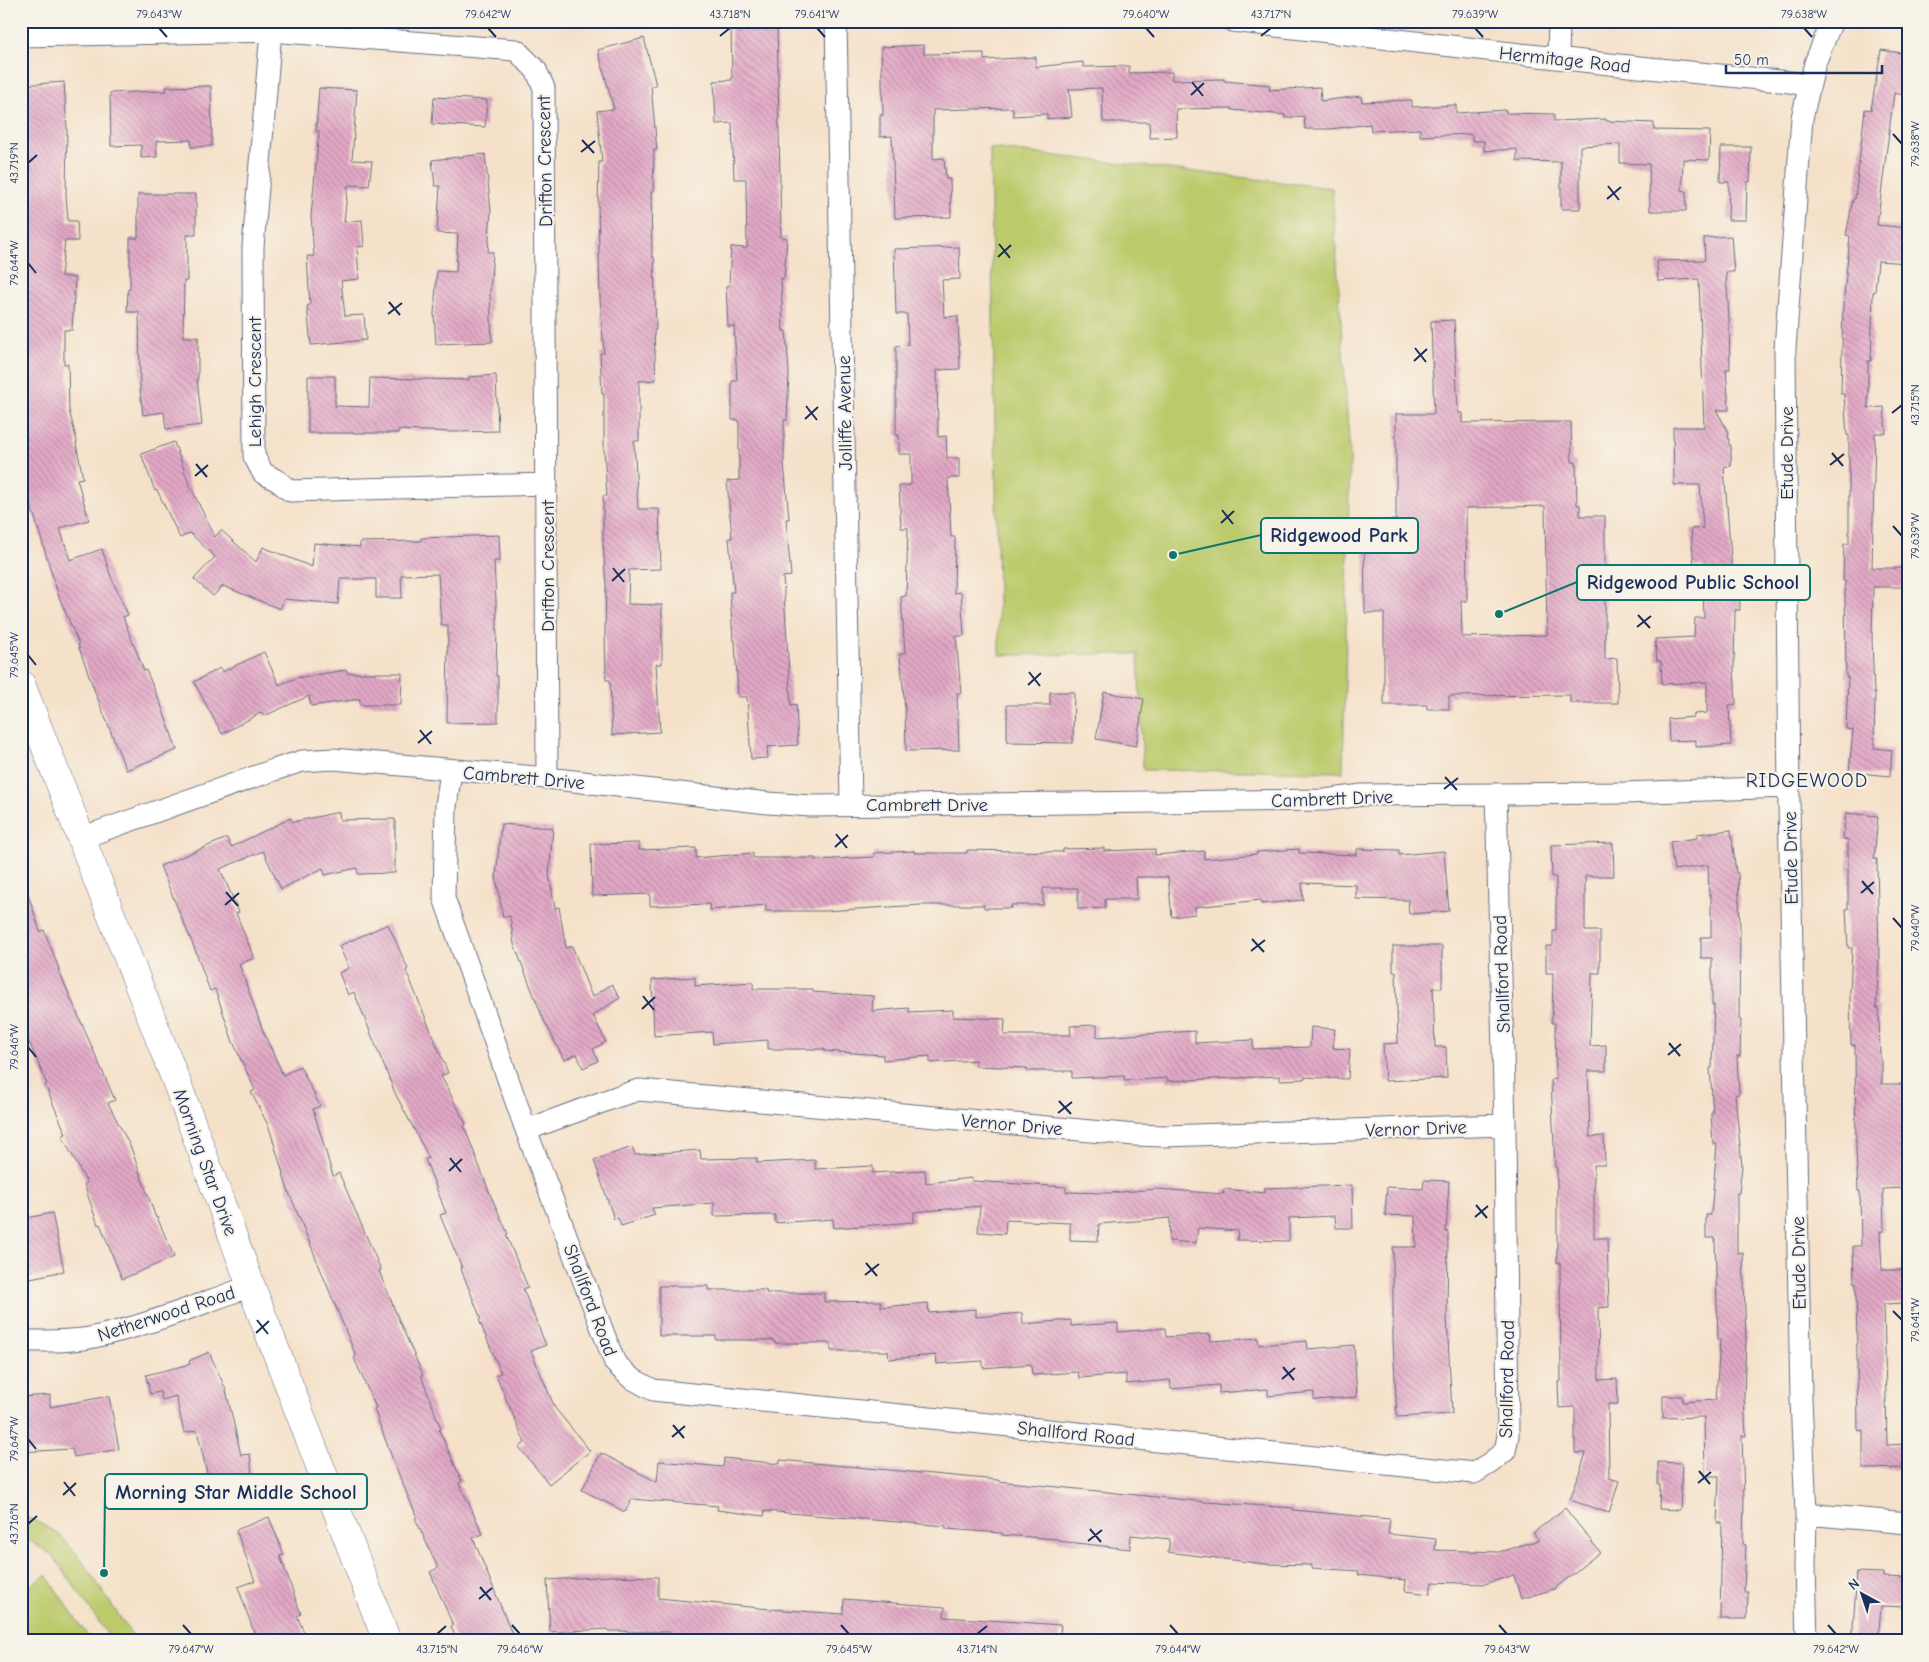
<svg xmlns="http://www.w3.org/2000/svg" width="1929" height="1662" viewBox="0 0 1929 1662" font-family="'Comic Neue',sans-serif">
  <defs>
    <pattern id="building-back-hatch" width="6" height="6" patternUnits="userSpaceOnUse" patternTransform="scale(1.25)"><rect width="6" height="6" fill="#e3a9c6"/><path d="M-1 5l2 2M0 0l6 6M5-1l2 2" fill="none" stroke="#b78aa4"/></pattern>
  </defs>
  <rect width="100%" height="100%" fill="#f7f3e8"/>
  <filter id="ink" filterUnits="userSpaceOnUse"><feTurbulence type="fractalNoise" baseFrequency=".02" numOctaves="2"/><feDisplacementMap in="SourceGraphic" scale="10" xChannelSelector="R" yChannelSelector="G"/><feConvolveMatrix kernelMatrix="1 2 1 2 8 2 1 2 1" color-interpolation-filters="sRGB"/></filter>
  <filter id="wash" filterUnits="userSpaceOnUse"><feTurbulence type="fractalNoise" baseFrequency=".0096" numOctaves="4" result="noise"/><feDisplacementMap in="SourceGraphic" scale="20" xChannelSelector="R" yChannelSelector="G"/><feGaussianBlur stdDeviation="1.12" result="paint"/><feColorMatrix in="noise" values="0 0 0 0 0 0 0 0 0 0 0 0 0 0 0 0 0 1.4 0 .05"/><feComposite in="paint" operator="in"/></filter>
  <g filter="url(#wash)">
    <rect width="100%" height="100%" fill="#f5e1c9"/>
    <path fill="#bcca6c" stroke="#6c7c65" d="M990,148L1332,188L1350,456L1343,772L1143,770L1138,654L999,655Z
      M21,1516L36,1521L57,1533L79,1556L136,1641H112L53,1556L21,1535Z
      M46,1575L91,1641H21V1592Z"/>
    <g id="blocks">
      <path fill="url(#building-back-hatch)" fill-rule="evenodd" d="M777,21L781,237L787,238L784,279L781,278L783,331H786L789,372L787,420H784V463L789,519H786L791,576L783,577L791,705L796,704L798,745L767,747L768,758L751,759L747,697H738L735,640L733,641L730,592H734L729,538H732L727,481L739,480V420H732V381H737L734,326H728L726,286H729L731,247L747,248L746,179H734L732,123L716,124L714,81L732,80L731,22Z
        M644,38L656,85L651,86L657,150H654L653,192H651L652,257H654L656,330H654L656,380L639,381V441H634L638,509H659L661,569L629,570L628,604L662,605V664H656L660,732L612,735L610,680H606L605,631L606,585L603,544V496H607L604,449V394H602L600,353H604L600,299L598,204L599,162H602L597,111L614,109L598,50Z
        M924,45V54L984,53V60L1036,57V67L1083,62V67L1129,66V73L1172,72V80L1224,79V81L1270,85L1269,90L1320,87L1321,101L1361,96L1362,102L1412,100V107L1456,105V113L1506,110V113L1554,114V121L1606,119V121L1654,123V130L1710,131L1709,160L1683,159L1682,190L1686,191V211H1650L1649,164L1620,163V144L1580,146V209H1561V162L1517,161V149L1484,151V141H1472V134L1420,136V129L1371,131L1370,124L1330,129H1305L1304,116L1285,118V115L1232,110V108L1176,109L1177,137L1150,138L1149,122H1103L1102,88L1069,89L1072,117L1047,119V114L1013,116V108L933,110V159L944,158L946,179H950L951,217L895,218L892,136L880,137V115H883L881,47Z
        M1881,50L1908,54V96L1894,93L1877,225L1908,228V263L1878,261L1875,292H1873L1871,361H1868V408L1884,407L1886,433H1875L1872,568H1908V587H1873L1872,640L1874,693H1875L1874,748L1892,750L1890,776L1849,772L1853,730L1846,729L1848,677H1846L1845,581H1843L1844,544H1849V435H1847L1844,394H1841L1843,306L1850,236L1846,235L1853,199H1855L1865,109L1871,110Z
        M64,82L67,129L66,195L68,221H77L78,241H65L61,276L75,278L72,330H64V364H68L69,410L77,442L76,443L83,478L77,479L89,520L60,528L70,560L102,549L111,577L128,615L123,617L144,671L146,670L161,705L177,750L126,770L95,692L78,645L79,644L59,597L30,502L22,462L26,461L21,445V364H25V292H22L27,243H21V85Z
        M211,86L212,146L191,147V140L156,141L157,157L141,158V145L111,146L110,93L166,91V87Z
        M319,88L357,90L352,160L372,161L369,186L348,185L344,222L362,220L364,246L357,247L359,279L341,281L345,316L364,315L366,340L311,345L307,306L310,305L307,256H314L311,216L319,131H316Z
        M434,97L487,100L485,127L432,124Z
        M1721,147H1751L1750,182H1747L1746,220H1728L1729,182H1720Z
        M485,154L491,211L488,252H493L490,293L492,342L436,344L434,314L437,271L456,272L458,234L437,233L440,186H435L432,160Z
        M138,194H196V235H187V281H184L183,337H198V378H197L202,425L166,429L164,412L143,415L140,390L139,312H127L128,289H130V238H138Z
        M1731,236L1734,272H1726L1729,319L1730,369H1726L1729,410H1716L1728,431L1729,445H1731V466L1724,467L1732,572H1739L1740,610H1735L1734,669L1736,704L1729,705L1731,745L1696,747V740L1669,741L1668,719L1694,717V714L1707,713V682L1662,684L1661,661H1657L1655,639L1694,637L1695,618H1704L1702,566L1694,567L1691,529L1703,528L1700,485H1674L1673,427H1704L1699,279L1658,281L1657,261L1705,260L1704,238Z
        M959,247L960,279L942,280L944,317L958,316L960,369L937,370L938,437L946,436L947,458H959V478H948L951,537H955L954,593L961,592L964,636H956L961,693H957L959,750L906,751L905,708L900,654L905,653L901,597L906,596L908,528H901L899,486L911,485V454H899V435H896V346L908,345L907,314H896L894,249Z
        M1454,320L1458,413H1462V423L1571,422L1572,462H1576L1577,505H1580V516H1605V659L1617,658L1618,703H1570V695L1449,696V709H1427V705H1384V613H1365L1364,521L1396,520V414H1434L1431,321ZM1545,506L1547,635L1462,637L1461,601H1467L1466,508Z
        M496,375L498,431L455,432L398,430V433H308V376H335V406L369,407L370,378L469,380V377Z
        M174,442L190,486L215,537L221,530L256,562L263,547L312,567L314,543L360,547V542L421,541V538L499,535L500,561H494L497,622L496,676H498V722L447,723L448,625H441L438,574L401,575L402,598H376V579H340L338,604L284,599L280,609L223,586L213,596L194,579L215,557L190,533L180,538L157,490L155,491L141,454Z
        M264,652L279,685L296,678L347,670V673H402L401,705H360V699L311,706L309,696L264,716L262,712L222,734L194,682L220,668L222,672Z
        M1050,692H1074L1073,743L1007,742V705H1050Z
        M1104,692L1144,699L1136,746L1096,739Z
        M339,812L340,820L395,819V873L358,874L357,868L325,875L323,868L281,889L263,851L220,869L239,912L236,913L254,958L239,964L263,1031L283,1075L300,1066L320,1106L313,1109L333,1176L339,1173L381,1270L379,1271L401,1325L423,1375H421L441,1429L439,1430L462,1481L459,1483L483,1534L473,1538L515,1641H457L451,1626L453,1625L430,1572L438,1568L415,1518L417,1517L394,1463L374,1409L376,1408L354,1358L356,1356L288,1190L269,1127L251,1092L255,1090L233,1042L215,989L210,991L196,952L160,866L227,838L231,847L291,818L293,822Z
        M1846,813L1878,816L1874,859H1877L1879,960L1876,1008H1879L1880,1061H1882V1084H1908V1136H1905L1907,1188L1883,1189L1884,1231H1880L1882,1270H1908V1303L1884,1304L1887,1445L1908,1444V1468L1863,1469V1430L1858,1431L1856,1283H1854L1853,1246H1861L1860,1191H1858L1856,1149L1855,1045H1851L1850,993L1852,948H1848L1846,909H1848V840L1843,839Z
        M501,824L553,828L549,874L555,908L559,907L566,948L572,946L592,997L612,984L620,998L593,1015L606,1042L593,1049L598,1061L583,1068L577,1054L564,1060L542,1016L514,944L510,916L503,917L496,877Z
        M1731,830L1736,873H1738L1740,929L1739,1019L1741,1020L1740,1056H1737L1739,1094L1735,1095L1742,1166L1739,1193H1737V1253L1743,1252L1746,1339L1744,1397L1746,1436H1742L1744,1498L1743,1544L1746,1545L1744,1592H1748L1747,1619H1720L1722,1523H1717L1719,1476H1705L1704,1417L1663,1418V1396H1682V1402L1716,1400L1720,1340H1718L1715,1238H1706V1215H1711L1717,1144H1713L1711,1113H1713L1710,1068H1712L1714,1005H1712V958H1701V937H1711V894L1709,895L1708,865L1674,870L1670,842L1697,838V834Z
        M639,843V850L696,848V858L753,853V858H815V860L874,857V853L914,851V853H967V850L1063,852V849L1104,848V851L1155,849V855L1204,851V859L1257,854V852L1299,849V853L1357,855V849L1399,850V855L1444,851L1449,911L1409,914L1408,900L1356,899V885L1302,883L1303,900L1261,904V900L1195,907V914L1172,917L1168,877H1136L1137,899H1105V908L1078,909V888H1043V905H1011L1012,908H984V905H921L825,911H766V905L710,910L709,904L650,906V894L592,896L591,844Z
        M1613,843L1614,876H1585V931H1600V973H1592L1590,1046L1606,1045V1071H1588L1590,1137L1604,1136L1605,1165H1594V1238H1607L1609,1307L1598,1308L1599,1380L1617,1379L1618,1404H1608L1609,1478L1619,1481L1609,1513L1570,1500L1586,1453H1575V1407L1559,1408L1558,1382L1561,1381L1560,1262L1557,1263V1167H1555L1551,1080L1556,1079L1555,1023H1552L1553,973H1546V946H1553V931H1556V877H1552L1551,845Z
        M25,884L40,932L44,930L59,969H58L115,1100L108,1103L131,1148L156,1218L157,1217L174,1257L122,1279L100,1224L98,1225L84,1184L87,1183L62,1136L66,1134L45,1085L47,1084L26,1035L21,1038V885Z
        M388,924L408,969L406,970L448,1073L441,1076L466,1124L464,1126L490,1194L508,1234L506,1235L528,1287L523,1289L546,1345L531,1351L555,1408L590,1451L549,1484L519,1447L525,1443L496,1375L501,1373L479,1320L481,1319L461,1269L462,1268L440,1215L446,1213L425,1159L429,1158L395,1093L354,992L348,995L339,973L349,968L339,946Z
        M1393,946H1442V988H1433L1435,1047H1446L1447,1078L1385,1081L1383,1044L1398,1043L1396,972H1393Z
        M695,977V986L753,982V989H813V992L873,996L872,1011L909,1008V1012L953,1010V1017L1005,1019L1004,1035H1071L1070,1026L1097,1025V1037L1195,1031V1043L1253,1040V1049L1310,1047L1311,1027L1335,1029L1333,1048L1350,1049L1348,1079L1304,1077V1079L1280,1080V1076L1167,1081V1078L1124,1081V1076L1072,1078V1071H1027V1068L975,1066L976,1060L930,1063V1056L883,1060V1055L824,1051L825,1049H768V1040L713,1044L712,1032L654,1036L652,980Z
        M632,1147L635,1155L700,1150L701,1159L757,1158V1163L815,1160V1169L873,1166V1173L925,1170L926,1183L972,1178V1181L1066,1187V1192L1109,1193L1157,1189L1223,1194L1224,1189L1265,1193V1188L1352,1185L1353,1228H1336L1335,1216L1289,1218V1241L1237,1240L1238,1231L1198,1228L1196,1243L1169,1241L1170,1218L1099,1224L1098,1241L1070,1240V1223L1006,1220L1005,1234L978,1232L980,1206L914,1212V1222L834,1228L833,1219L775,1223V1215L714,1216V1203L652,1208L655,1215L621,1226L618,1218L614,1219L594,1160Z
        M1424,1180L1449,1181L1446,1232H1448L1447,1319L1452,1414L1397,1417L1393,1342V1247H1416L1415,1216L1385,1215L1387,1187L1423,1189Z
        M52,1213L64,1271L21,1280V1219Z
        M659,1286H708V1290H766V1293H824V1302L881,1301V1307L928,1303L929,1313L976,1309V1317L1022,1313L1023,1324L1071,1320V1326L1118,1323V1332L1165,1328L1166,1337L1210,1334L1211,1341L1258,1338L1259,1345L1307,1341L1308,1349L1354,1345L1357,1397L1314,1400V1392L1268,1396V1389L1219,1393V1385L1171,1389L1170,1380L1126,1384V1374L1079,1378L1078,1372L1032,1375L1031,1364L983,1368V1361L937,1364L936,1355L889,1359L888,1351H831V1343H774V1340H716V1336H659Z
        M209,1352L226,1390L241,1455L250,1454L254,1498L220,1501L219,1498L187,1500L186,1483L209,1482L197,1430L184,1433L176,1396L162,1400L160,1392L150,1394L146,1375L190,1364L189,1361Z
        M50,1395V1407L109,1396L119,1449L74,1457L72,1449L21,1452V1397Z
        M601,1453L657,1482L659,1461L723,1467L724,1458L780,1464V1460L998,1480V1481L1206,1502L1294,1508L1293,1510L1390,1519L1388,1534L1436,1539L1435,1550L1499,1552L1539,1540L1533,1533L1565,1508L1600,1552L1554,1589L1521,1599L1514,1575L1485,1584L1432,1582L1430,1594L1405,1591L1406,1580L1358,1575L1359,1571L1312,1568V1565L1265,1564L1168,1552L1170,1539L1131,1535L1130,1549L1058,1541V1539L1002,1535V1533L946,1529V1526L765,1511L764,1516L717,1510L718,1506L632,1499L625,1512L582,1490Z
        M1658,1462L1682,1463L1680,1510L1659,1509L1660,1485H1658Z
        M269,1517L284,1555L280,1556L301,1614L297,1616L308,1641H257L238,1587L255,1581L236,1530Z
        M1857,1572L1883,1573V1577L1908,1578V1607L1881,1606L1878,1641H1852Z
        M610,1576L658,1577V1598L770,1609L843,1614L844,1599L945,1607L944,1617L1061,1625L1059,1641H709L670,1637V1632L608,1631V1629L550,1632L547,1580Z"/>
    </g>
  </g>
  <g filter="url(#ink)">
    <use href="#blocks" fill-opacity="0" stroke="#676d83" stroke-width="1"/>
    <g fill="none" stroke-linecap="round" stroke-linejoin="round">
      <defs>
        <path id="street" d="M836,21L851,804
          M1232,21L1609,64L1790,82L1808,86
          M271,31L253,247L254,456L263,473L278,481L290,491L547,484
          M21,36L271,31L516,50L536,70L544,88L547,778
          M1558,58L1559,21
          M451,771L446,806L444,898L526,1130L615,1363L631,1378L653,1390L1474,1473L1490,1463L1505,1451L1508,1436L1505,1125L1496,794
          M81,838L274,770L302,761L333,759L547,778L768,803L811,806L1325,800L1362,795L1624,793L1789,787
          M526,1130L616,1097L639,1090L1135,1135L1164,1136L1505,1125
          M21,1341C45,1341 71,1342 94,1337C147,1326 199,1304 251,1286
          M1806,1514L1908,1523
          M1807,1641L1805,1565L1806,1514L1801,1399L1789,803L1785,349L1802,118L1815,63L1832,21"/>
        <path id="secondary" d="M21,684L178,1086L251,1286L387,1641"/>
      </defs>
      <use href="#street" stroke="#676d83" stroke-width="23"/>
      <use href="#secondary" stroke="#676d83" stroke-width="29"/>
      <use href="#street" stroke="#fff" stroke-width="21"/>
      <use href="#secondary" stroke="#fff" stroke-width="28"/>
    </g>
  </g>
  <path fill="none" stroke="#1b2f5e" stroke-width="2" d="M159,28L167,37M488,28L496,37M817,28L825,37M1146,28L1154,37M1475,28L1483,37M1804,28L1812,37M720,36L730,28M1261,36L1271,28M1192,82L1203,96M1191,95L1204,83M1893,134L1902,144M582,140L594,153M581,152L595,141M28,163L37,155M1608,186L1619,200M1607,199L1621,187M999,244L1010,258M998,257L1011,245M28,263L36,273M389,302L400,315M388,314L402,303M1415,348L1426,362M1414,361L1427,349M806,406L817,420M1892,413L1902,405M805,419L818,407M1832,453L1843,466M196,464L207,477M1830,465L1844,454M195,476L208,465M1222,510L1233,524M1221,523L1234,511M1893,526L1902,536M613,568L624,582M612,581L625,569M1638,615L1650,628M1637,627L1651,616M28,655L36,665M1029,672L1040,686M1028,685L1041,673M420,730L431,744M418,743L432,731M1445,777L1457,790M1444,789L1458,778M836,834L847,848M835,847L848,835M1862,881L1873,894M226,892L238,906M1861,893L1874,882M225,905L239,893M1893,918L1902,928M1252,939L1264,952M1251,951L1265,940M643,996L654,1010M642,1009L655,997M1669,1043L1680,1056M28,1047L36,1057M1668,1055L1681,1044M1059,1101L1071,1114M1058,1113L1072,1102M450,1158L461,1172M449,1171L462,1159M1476,1205L1487,1218M1475,1217L1488,1206M866,1263L877,1276M865,1275L879,1264M1893,1311L1902,1320M257,1320L268,1334M256,1333L269,1321M1283,1367L1294,1380M1282,1379L1295,1368M673,1425L684,1438M672,1437L685,1426M28,1439L36,1449M1699,1471L1710,1484M64,1482L75,1496M1698,1483L1711,1472M63,1495L76,1483M28,1524L37,1516M1090,1529L1101,1542M1088,1541L1102,1530M480,1587L491,1600M479,1599L492,1588M183,1625L191,1634M512,1625L520,1634M841,1625L849,1634M1170,1625L1178,1634M1499,1625L1507,1634M1828,1625L1836,1634M437,1634L446,1626M977,1634L987,1626"/>
  <g text-anchor="middle" stroke-width="4.5" stroke-linejoin="round" paint-order="stroke">
    <g font-size="19" fill="#1b2f5e" stroke="#f7f3e8">
      <text transform="translate(1565 59) rotate(6)" y="7">Hermitage Road</text>
      <text transform="translate(544 161) rotate(-91)" y="7">Drifton Crescent</text>
      <text transform="translate(254 382) rotate(-90)" y="7">Lehigh Crescent</text>
      <text transform="translate(844 413) rotate(-91)" y="7">Jolliffe Avenue</text>
      <text transform="translate(1786 453) rotate(-90)" y="7">Etude Drive</text>
      <text transform="translate(547 566) rotate(-90)" y="7">Drifton Crescent</text>
      <text transform="translate(524 777) rotate(5)" y="7">Cambrett Drive</text>
      <text transform="translate(1332 798) rotate(-2)" y="7">Cambrett Drive</text>
      <text x="927" y="811">Cambrett Drive</text>
      <text transform="translate(1790 858) rotate(-91)" y="7">Etude Drive</text>
      <text transform="translate(1501 974) rotate(-92)" y="7">Shallford Road</text>
      <text transform="translate(1012 1124) rotate(5)" y="7">Vernor Drive</text>
      <text transform="translate(1416 1128) rotate(-2)" y="7">Vernor Drive</text>
      <text transform="translate(206 1162) rotate(70)" y="7">Morning Star Drive</text>
      <text transform="translate(1798 1263) rotate(-91)" y="7">Etude Drive</text>
      <text transform="translate(591 1300) rotate(69)" y="7">Shallford Road</text>
      <text transform="translate(166 1313) rotate(-18)" y="7">Netherwood Road</text>
      <text transform="translate(1506 1379) rotate(-89)" y="7">Shallford Road</text>
      <text transform="translate(1076 1433) rotate(6)" y="7">Shallford Road</text>
    </g>
    <g font-size="20" letter-spacing="1" fill="#1b2f5e" stroke="#f7f3e8">
      <text x="1807" y="787">RIDGEWOOD</text>
    </g>
  </g>
  <path fill="none" stroke="#0f766e" stroke-width="2" d="M1173 555L1261 535M1499 614L1577 582M104 1573L105 1492"/>
  <g fill="#0f766e" stroke="#f7f3e8" stroke-width="2">
    <circle cx="1173" cy="555" r="5"/>
    <circle cx="1499" cy="614" r="5"/>
    <circle cx="104" cy="1573" r="5"/>
  </g>
  <g fill="#f7f3e8" stroke="#0f766e" stroke-width="2">
    <rect x="1261" y="518" width="157" height="35" rx="5"/>
    <rect x="1577" y="565" width="233" height="35" rx="5"/>
    <rect x="105" y="1474" width="262" height="35" rx="5"/>
  </g>
  <g font-size="20" text-anchor="middle" font-weight="bold" fill="#1b2f5e">
    <text x="1339" y="542">Ridgewood Park</text>
    <text x="1693" y="589">Ridgewood Public School</text>
    <text x="236" y="1499">Morning Star Middle School</text>
  </g>
  <rect width="1929" height="1662" fill="none" stroke="#f7f3e8" stroke-width="55"/>
  <g transform="translate(1862 1594) rotate(320)" stroke="#f7f3e8" stroke-width="4" paint-order="stroke">
  <path d="M0-4L9 19L0 12L-9 19Z" fill="#1b2f5e"/>
  <text y="-8" font-size="14" font-weight="bold" text-anchor="middle" fill="#1b2f5e">N</text>
  </g>
  <path d="M1726 65v8h156v-8" fill="none" stroke="#1b2f5e" stroke-width="2.5"/>
  <text x="1734" y="65" font-size="15" fill="#1b2f5e" stroke="#f7f3e8" stroke-width="4" paint-order="stroke">50 m</text>
  <rect x="28" y="28" width="1874" height="1606" fill="none" stroke="#1b2f5e" stroke-width="2"/>
  <g font-size="12" text-anchor="middle" fill="#1b2f5e">
    <text x="159" y="18">79.643°W</text>
    <text x="488" y="18">79.642°W</text>
    <text x="730" y="18">43.718°N</text>
    <text x="817" y="18">79.641°W</text>
    <text x="1146" y="18">79.640°W</text>
    <text x="1271" y="18">43.717°N</text>
    <text x="1475" y="18">79.639°W</text>
    <text x="1804" y="18">79.638°W</text>
    <text transform="translate(1915 144) rotate(-90)" y="4">79.638°W</text>
    <text transform="translate(14 163) rotate(-90)" y="4">43.719°N</text>
    <text transform="translate(14 263) rotate(-90)" y="4">79.644°W</text>
    <text transform="translate(1915 405) rotate(-90)" y="4">43.715°N</text>
    <text transform="translate(1915 536) rotate(-90)" y="4">79.639°W</text>
    <text transform="translate(14 655) rotate(-90)" y="4">79.645°W</text>
    <text transform="translate(1915 928) rotate(-90)" y="4">79.640°W</text>
    <text transform="translate(14 1047) rotate(-90)" y="4">79.646°W</text>
    <text transform="translate(1915 1320) rotate(-90)" y="4">79.641°W</text>
    <text transform="translate(14 1439) rotate(-90)" y="4">79.647°W</text>
    <text transform="translate(14 1524) rotate(-90)" y="4">43.716°N</text>
    <text x="191" y="1653">79.647°W</text>
    <text x="437" y="1653">43.715°N</text>
    <text x="520" y="1653">79.646°W</text>
    <text x="849" y="1653">79.645°W</text>
    <text x="977" y="1653">43.714°N</text>
    <text x="1178" y="1653">79.644°W</text>
    <text x="1507" y="1653">79.643°W</text>
    <text x="1836" y="1653">79.642°W</text>
  </g>
</svg>
